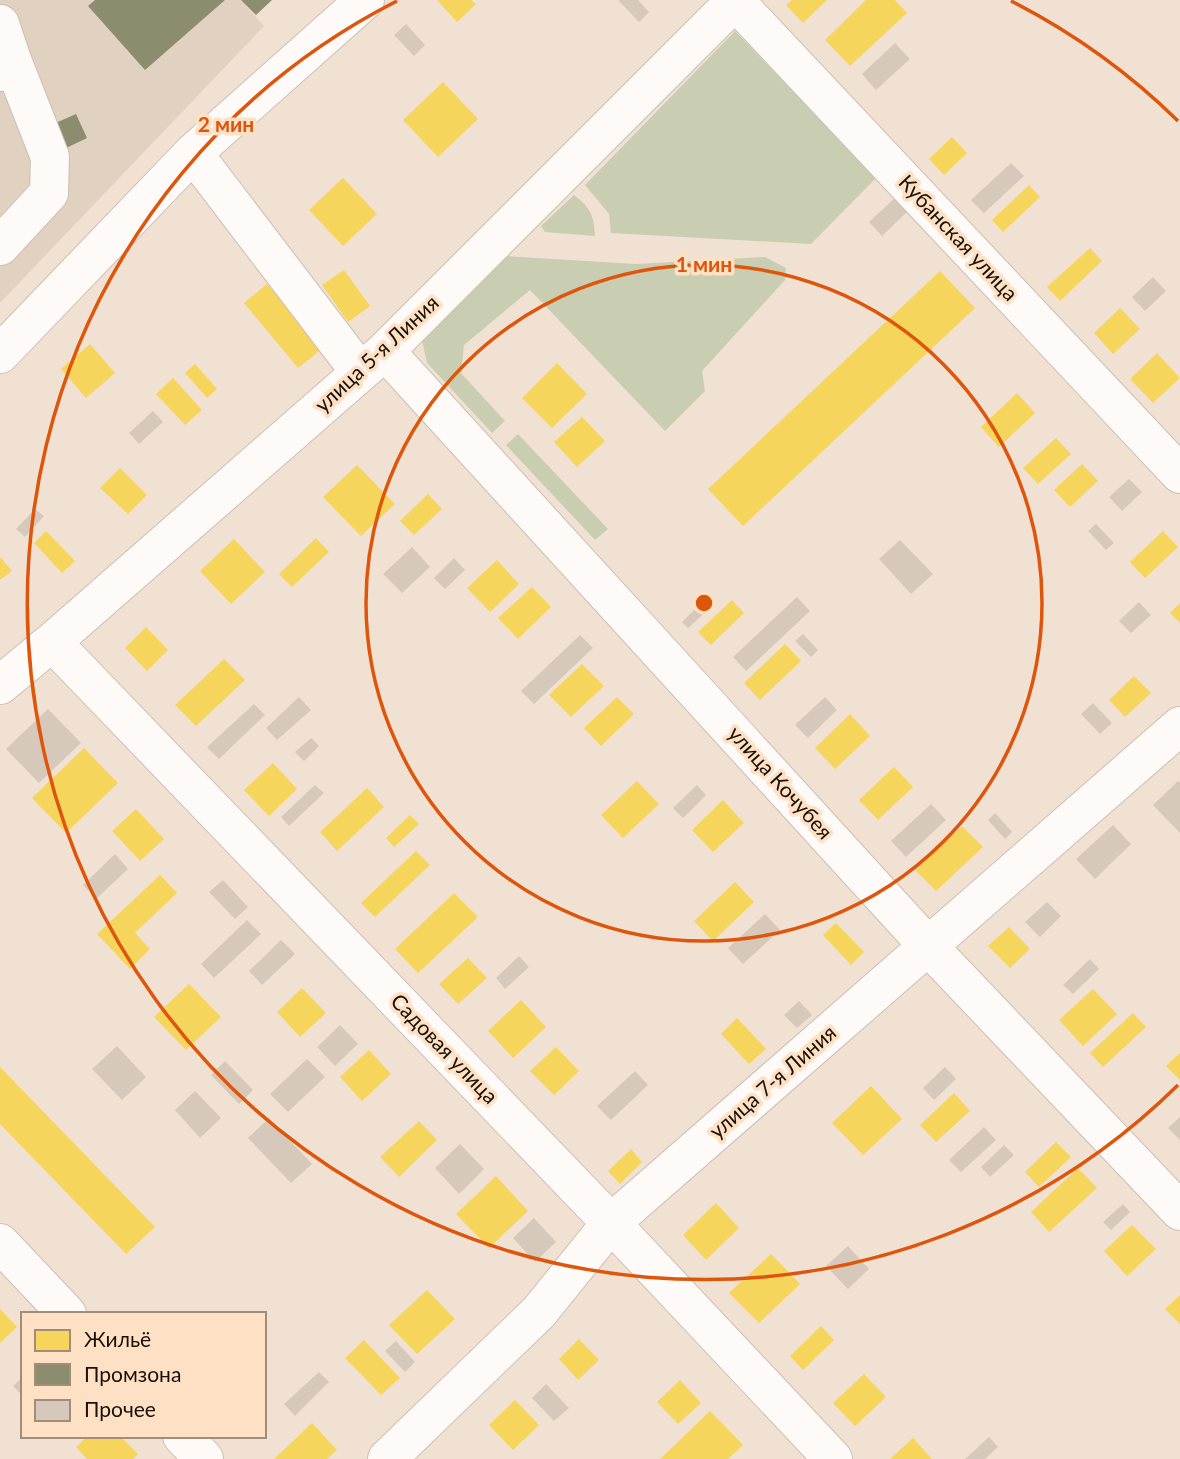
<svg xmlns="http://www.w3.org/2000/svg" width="1180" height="1459" viewBox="0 0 1180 1459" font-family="Lato,sans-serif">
  <rect width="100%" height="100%" fill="#f1e1d2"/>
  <path fill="#e0d1c0" d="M0,0H241L264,26L0,303Z"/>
  <path fill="#c9ceb3" d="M735,31L876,178L811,244L611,233L609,214L585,185Z
    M574,195C591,208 594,216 595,236L545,232L541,226Z
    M505,256L636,264L765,257L786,268L785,280L702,371L705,391L665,431L530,290L464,345L461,373L505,421L492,433L427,363L422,340Z
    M518,434L608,529L595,540L506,445Z"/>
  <path fill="#f6d55c" d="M437,0H471L476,4L457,22Z
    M792,0H827L803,23L786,5Z
    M866,0H895L907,13L850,66L825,40Z
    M443,82L478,119L438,157L403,120Z
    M952,137L967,153L944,175L929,159Z
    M343,178L377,214L343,246L309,210Z
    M1029,185L1040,197L1003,232L992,220Z
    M1090,248L1102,261L1060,301L1047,287Z
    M344,270L370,306L348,322L322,285Z
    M940,271L975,308L743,526L708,489Z
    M267,284L322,349L298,368L244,303Z
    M1120,308L1140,329L1113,354L1094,333Z
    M90,344L115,373L86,398L61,369Z
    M1157,353L1180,378L1153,403L1130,379Z
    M557,363L587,394L552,428L522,398Z
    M195,364L217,389L207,398L185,373Z
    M173,378L202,410L185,425L156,394Z
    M1017,393L1035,413L999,447L981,427Z
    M582,417L605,441L577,467L554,442Z
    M1056,438L1071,454L1038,484L1023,468Z
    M1082,464L1098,481L1070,507L1054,490Z
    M357,465L395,504L361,536L323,497Z
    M120,468L147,495L128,514L100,488Z
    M428,494L442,509L414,535L400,521Z
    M46,531L75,561L62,573L34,543Z
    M1163,531L1178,547L1145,578L1130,562Z
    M316,538L329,552L292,587L279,574Z
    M234,539L265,572L231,604L200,571Z
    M0,557L12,571L0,580Z
    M497,560L519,584L490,612L467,588Z
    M532,587L551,607L518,639L498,618Z
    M732,600L744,613L711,645L698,632Z
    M1180,603V623L1170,613Z
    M146,627L168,650L147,671L125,648Z
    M785,644L801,661L760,700L744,683Z
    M224,659L245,680L196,726L175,705Z
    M582,664L604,686L571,717L549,695Z
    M1134,676L1151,693L1125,717L1109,700Z
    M617,697L634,714L601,746L584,728Z
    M850,714L870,736L835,769L815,748Z
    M84,748L118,783L66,833L32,798Z
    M273,763L297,789L269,816L244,790Z
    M894,767L913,787L878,820L859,800Z
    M637,781L659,804L623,838L601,815Z
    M367,788L384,807L337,851L320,832Z
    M723,800L744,823L713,852L692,830Z
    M136,809L164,839L140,861L112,831Z
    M410,815L419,824L394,847L386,838Z
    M962,826L983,847L936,891L915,870Z
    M416,851L430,865L375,917L361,903Z
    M160,875L177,893L135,933L150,949L130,969L97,934Z
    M735,882L754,902L713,941L694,921Z
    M454,893L478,917L418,973L395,949Z
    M836,923L864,952L851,965L823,935Z
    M1009,927L1030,949L1010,968L988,946Z
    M468,958L487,978L458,1004L439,984Z
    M189,984L221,1017L186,1050L154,1017Z
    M302,988L326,1013L300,1037L277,1012Z
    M1093,989L1117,1014L1083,1046L1059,1020Z
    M521,1000L546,1027L513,1058L488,1031Z
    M1133,1013L1146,1027L1103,1067L1090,1053Z
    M737,1018L766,1049L749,1064L721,1034Z
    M556,1047L579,1071L554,1095L530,1071Z
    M369,1050L391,1074L362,1101L340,1077Z
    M1180,1053V1080L1166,1066Z
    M0,1067L155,1227L126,1254L0,1124Z
    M871,1086L902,1119L863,1155L832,1123Z
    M954,1093L970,1111L936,1142L920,1125Z
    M419,1121L437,1140L399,1177L380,1157Z
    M1056,1142L1071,1157L1039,1187L1025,1172Z
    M631,1149L642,1162L620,1184L608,1171Z
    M1078,1168L1097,1188L1049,1232L1031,1212Z
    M496,1176L528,1211L489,1248L456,1214Z
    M716,1203L739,1228L706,1260L683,1235Z
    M1132,1225L1156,1249L1127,1276L1104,1251Z
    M771,1254L800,1284L759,1323L729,1293Z
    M427,1290L455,1319L417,1354L389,1325Z
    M1180,1295V1324L1165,1309Z
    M0,1309L17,1327L0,1343Z
    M821,1326L834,1340L803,1370L790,1356Z
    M579,1339L599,1360L578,1380L559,1359Z
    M364,1340L400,1378L381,1395L345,1358Z
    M864,1374L886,1397L855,1426L833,1403Z
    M680,1380L701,1403L678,1424L657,1402Z
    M515,1400L539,1425L513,1450L489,1425Z
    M710,1411L743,1445L728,1459H660Z
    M312,1423L337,1450L327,1459H274Z
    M88,1436H120L138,1454L133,1459H87L76,1447Z
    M913,1438L932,1459H890Z"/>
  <path fill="#8c8c6e" d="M95,0H225L145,70L88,6Z
    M241,0H272L256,15Z
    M76,114L87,138L62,150L51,125Z"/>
  <path fill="#d6c9bc" d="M618,0H638L649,12L639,22Z
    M406,24L425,45L414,56L394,35Z
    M895,43L910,59L876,90L862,74Z
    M1011,163L1024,176L984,213L971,200Z
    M896,197L909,210L882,236L869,222Z
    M1153,277L1166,291L1145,311L1132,297Z
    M153,411L163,422L139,444L129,433Z
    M1129,479L1142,492L1122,511L1109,497Z
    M35,509L44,516L25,537L16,529Z
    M1096,524L1114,543L1106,550L1088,531Z
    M900,540L933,574L911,594L879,559Z
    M412,547L430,567L402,593L383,574Z
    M454,558L465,570L445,589L434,578Z
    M797,597L810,611L746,671L733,657Z
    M1139,602L1151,615L1131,633L1119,621Z
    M701,603L708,610L688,628L682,622Z
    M803,634L818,650L811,657L795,641Z
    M580,635L593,648L534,704L521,691Z
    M299,697L311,710L277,740L266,728Z
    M825,697L837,710L808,738L795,725Z
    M1093,703L1112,723L1100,734L1081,714Z
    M254,704L265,715L219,759L207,747Z
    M48,709L81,743L39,783L6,749Z
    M311,738L319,746L304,761L295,752Z
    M1178,781L1180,783V833L1153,805Z
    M315,785L324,793L289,826L281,817Z
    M697,785L706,795L683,818L673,808Z
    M931,804L946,820L906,857L891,841Z
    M995,813L1012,832L1005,839L988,820Z
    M1113,825L1131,844L1095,879L1076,859Z
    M115,854L128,869L96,899L83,885Z
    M223,880L248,907L235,919L209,892Z
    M1047,902L1061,916L1040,937L1025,922Z
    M765,914L780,930L743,964L728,948Z
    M247,920L261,934L214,978L201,964Z
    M281,940L295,954L262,985L249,971Z
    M519,956L529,967L505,989L496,978Z
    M1090,959L1099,969L1073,994L1063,985Z
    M799,1001L812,1015L797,1028L784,1015Z
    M340,1025L358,1044L335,1066L317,1047Z
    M117,1046L146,1077L122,1100L92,1069Z
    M307,1059L325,1077L288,1112L270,1094Z
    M225,1061L253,1090L239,1104L211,1075Z
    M945,1067L956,1079L934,1100L923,1088Z
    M635,1071L648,1085L611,1120L597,1106Z
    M195,1091L221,1118L200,1138L175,1110Z
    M1180,1117V1140L1168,1128Z
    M269,1118L312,1164L291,1183L248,1138Z
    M984,1127L996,1140L961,1172L949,1160Z
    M460,1144L484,1169L459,1194L435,1168Z
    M1004,1145L1014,1155L990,1177L981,1167Z
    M1123,1204L1130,1212L1111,1230L1103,1222Z
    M534,1218L556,1242L535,1262L513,1238Z
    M848,1246L869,1269L848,1289L826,1266Z
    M396,1341L415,1362L405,1372L385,1351Z
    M319,1372L329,1382L295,1416L284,1404Z
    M23,1377V1396L13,1386Z
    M546,1384L569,1408L554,1421L532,1398Z
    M989,1437L998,1447L985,1459H965Z"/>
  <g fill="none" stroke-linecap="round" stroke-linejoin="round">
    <defs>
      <path id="minor" d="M0,24L12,60L0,72
        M193,153L360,372
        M0,246L49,193L50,157L12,60
        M385,351L928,946L1180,1211
        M0,354L193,153L365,0
        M52,642L611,1223L833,1459
        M0,685L52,642L385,351L735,1L1180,474
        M0,1243L67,1314
        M182,1436L204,1459
        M387,1459L539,1312L611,1223L1180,726"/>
    </defs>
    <use href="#minor" stroke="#ccbfb3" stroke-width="40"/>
    <use href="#minor" stroke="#fdfaf8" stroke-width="38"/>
  </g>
  <g fill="none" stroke="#de550c" stroke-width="3.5">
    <circle cx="704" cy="603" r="338"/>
    <path d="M1178 1085A676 676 0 1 1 397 1M1011 1A676 676 0 0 1 1178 121"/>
  </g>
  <g text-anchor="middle" stroke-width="7" stroke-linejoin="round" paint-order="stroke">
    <g font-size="21" fill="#191006" stroke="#fee1c5">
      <text transform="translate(958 238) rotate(47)" y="7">Кубанская улица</text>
      <text transform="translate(377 354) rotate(-43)" y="7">улица 5-я Линия</text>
      <text transform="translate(780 783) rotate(48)" y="7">улица Кочубея</text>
      <text transform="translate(444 1049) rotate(46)" y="7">Садовая улица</text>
      <text transform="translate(773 1082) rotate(-41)" y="7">улица 7-я Линия</text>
    </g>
  </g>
  <circle cx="704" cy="603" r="10" fill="#de550c" stroke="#fee1c5" stroke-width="3.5"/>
  <g font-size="21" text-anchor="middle" font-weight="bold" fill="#de550c" stroke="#fee1c5" stroke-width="7" stroke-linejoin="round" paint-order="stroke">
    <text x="226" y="132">2 мин</text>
    <text x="704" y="272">1 мин</text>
  </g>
  <rect x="21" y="1312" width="245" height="126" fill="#fee1c5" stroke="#a28d79" stroke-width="2"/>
  <rect x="35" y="1330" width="35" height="21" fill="#f6d55c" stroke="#a28d79" stroke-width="2"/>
  <text x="84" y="1347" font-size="21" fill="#191006">Жильё</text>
  <rect x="35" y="1364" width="35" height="21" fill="#8c8c6e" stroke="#a28d79" stroke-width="2"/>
  <text x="84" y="1382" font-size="21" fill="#191006">Промзона</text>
  <rect x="35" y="1400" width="35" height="21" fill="#d6c9bc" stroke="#a28d79" stroke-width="2"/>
  <text x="84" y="1417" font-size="21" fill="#191006">Прочее</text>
</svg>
